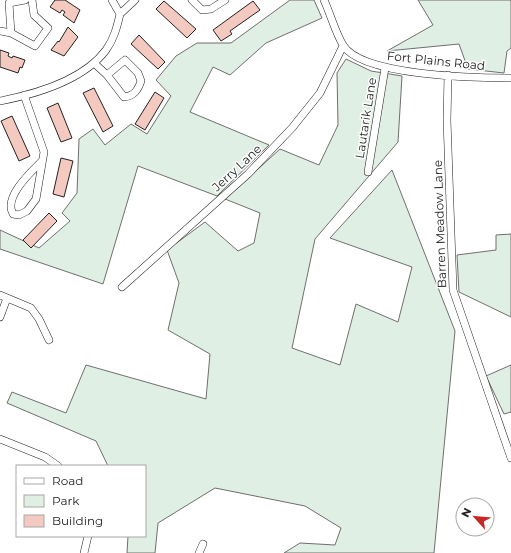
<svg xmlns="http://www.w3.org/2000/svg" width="511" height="553" viewBox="0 0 511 553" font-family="Montserrat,sans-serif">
  <rect width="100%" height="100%" fill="#fff"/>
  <path fill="#e0efe3" stroke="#6f6f6f" d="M290,0H314L322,18L266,43L230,75L213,67L190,112L269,145L217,196L138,166L103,284L0,249V230L39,248L70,221L62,213L77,193L79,139L93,129L105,145L131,124L147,134L171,96L156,80L176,56L197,43H231Z
    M418,0H511V48L507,51L504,73L468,69L459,44L387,51L433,25Z
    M346,59L371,71L402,76L398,142L315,239L292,348L340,365L356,304L398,322L412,267L330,238L392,170L455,331L434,553H284L300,543L335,545L341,528L305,506L215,488L158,523L155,553H127L128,536H145V466H108L96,441L7,403L12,392L66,413L86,365L206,399L210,354L168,330L179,283L167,250L205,222L238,251L254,243L260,213L225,199L280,149L319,165L338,125L337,73Z
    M511,234V317L459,292L457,255L496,250V235Z
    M511,365V412L504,414L486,376Z"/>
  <path fill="#f3c9c0" stroke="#222" d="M55,0H65L80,10L74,23L63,15L65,12L62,10L60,13L50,7Z
    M164,1L196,29L187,38L156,9Z
    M253,1L260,10L230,31L232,34L221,41L213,30Z
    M68,27L78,37L64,56L51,50L58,41L59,42Z
    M139,35L165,62L158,69L131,44Z
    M0,50L9,53L8,56L12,58L13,56L25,60L22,68L20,67L18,73L0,67Z
    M94,88L113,126L103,132L83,93Z
    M155,92L164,98L145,130L135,124Z
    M58,103L72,138L61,142L47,108Z
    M12,116L30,156L19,161L1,121Z
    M61,158L73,161L64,197L53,194Z
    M49,213L57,221L31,248L23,240Z"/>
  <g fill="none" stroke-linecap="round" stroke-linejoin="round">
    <defs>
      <path id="minor" d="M192,0L202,10L211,9L225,0
        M324,0C330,13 336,34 343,45C361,76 476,78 511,78
        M120,14L135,0
        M0,31L11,33L35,46L48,28L34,15L32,0
        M11,33L9,3L25,0
        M94,63L107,75L124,97C134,96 138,90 141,81L138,73L125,60L107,75
        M448,75L447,120L453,290L511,458
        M24,95L44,152L36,199L27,211L19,215L13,214C3,197 32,171 42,161
        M0,101C36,94 83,81 106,50C114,39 117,27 120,14L112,0
        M368,172L385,68
        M122,287L248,174L292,128L320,93L343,46
        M0,295L31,308L39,319L49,340
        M0,317L7,298
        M0,439L45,457L58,466
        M84,553L88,536
        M199,553L203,544"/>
    </defs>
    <use href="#minor" stroke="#222" stroke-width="8"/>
    <use href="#minor" stroke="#fff" stroke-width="7"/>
  </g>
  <g text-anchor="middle" stroke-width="3" stroke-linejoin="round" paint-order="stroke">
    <g font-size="12" fill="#222" stroke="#fff">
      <text transform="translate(436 61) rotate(6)" y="4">Fort Plains Road</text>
      <text transform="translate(366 118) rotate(-81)" y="4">Lautarik Lane</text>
      <text transform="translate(237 168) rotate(-43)" y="4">Jerry Lane</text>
      <text transform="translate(440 224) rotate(-92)" y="4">Barren Meadow Lane</text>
    </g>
  </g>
  <rect x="16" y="465" width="130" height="72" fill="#ffffff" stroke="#a7a7a7"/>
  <rect x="24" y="478" width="20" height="6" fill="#ffffff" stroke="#a7a7a7"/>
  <text x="52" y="485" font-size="12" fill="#222222">Road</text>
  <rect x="24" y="495" width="20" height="12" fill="#e0efe3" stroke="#a7a7a7"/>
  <text x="52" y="505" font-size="12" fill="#222222">Park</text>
  <rect x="24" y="515" width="20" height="12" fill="#f3c9c0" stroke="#a7a7a7"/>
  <text x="52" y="525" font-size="12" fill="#222222">Building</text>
  <g transform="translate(475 517) rotate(297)"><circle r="19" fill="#ffffff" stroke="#a7a7a7"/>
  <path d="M0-3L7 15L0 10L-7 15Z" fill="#c62828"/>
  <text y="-6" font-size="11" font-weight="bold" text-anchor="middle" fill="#222222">N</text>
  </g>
</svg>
